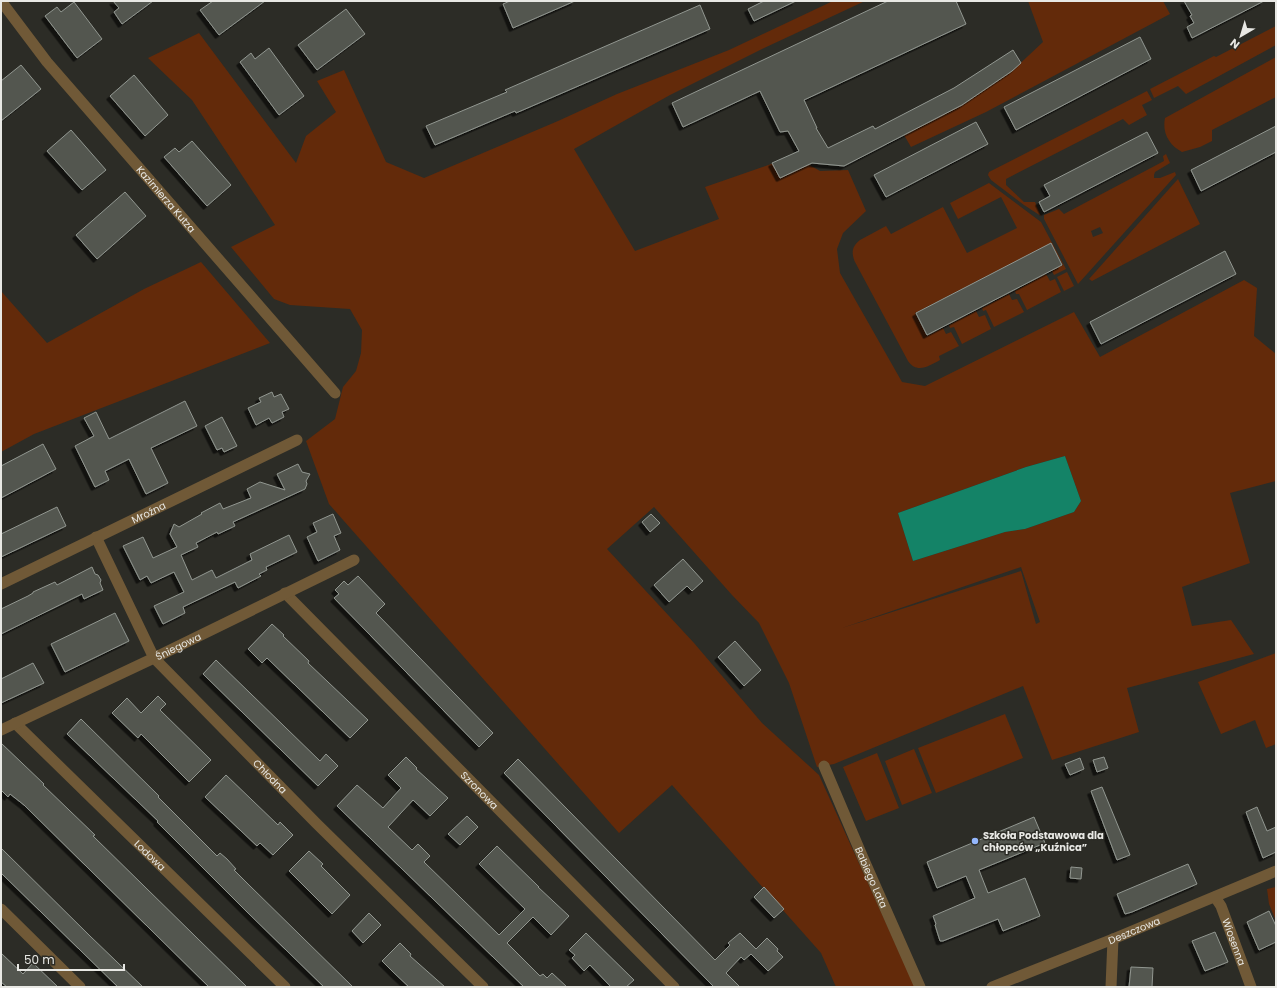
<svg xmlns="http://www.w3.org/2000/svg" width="1277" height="988" viewBox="0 0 1277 988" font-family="Poppins,sans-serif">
  <defs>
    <filter id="shadow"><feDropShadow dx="-3.5" dy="3.5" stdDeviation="0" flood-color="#0009"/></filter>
  </defs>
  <rect width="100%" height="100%" fill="#2c2c26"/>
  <path fill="#632a0a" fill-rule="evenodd" d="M833,1H865L762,49L670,95L574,149L635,251L719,219L705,187L794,156L820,171L848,170L866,211L843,233L837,249L840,273L902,382L925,386L1074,312L1100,357L1244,280L1257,288L1254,336L1276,354V481L1230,493L1250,563L1182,587L1192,626L1231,620L1254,654L1127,688L1139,732L1052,760L1023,686L834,764L817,767L789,683L759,623L732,595L654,507L607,549L694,643L762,723L819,775L915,987H836L821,953L672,785L619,833L329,504L306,441L335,419L343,387L356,371L361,353L362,330L350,309L290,305L274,299L231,247L275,225L192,100L148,58L199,33L296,163L306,136L336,112L317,81L344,70L386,162L424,178L558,121L617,94L729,50ZM1065,456L1081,501L1074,512L1025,529L1005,532L913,561L898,513L1026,467ZM1021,567L1040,622L1036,624L1021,571L842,628Z
    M1028,1H1163L1170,14L986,112L911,147L904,135L962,105L1012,71L1043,42Z
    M1276,26V45L1186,94L1178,86L1154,98L1150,89L1214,56L1216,57Z
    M1276,57V97L1212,130V141L1200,147L1182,152C1169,145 1162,133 1165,118Z
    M1147,91L1152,100L1142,105L1147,115L1129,125L1123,119L1006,179V185L1024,202H1035L1041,216L1024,205L991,180L988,175L989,172Z
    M1166,154L1170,163L1155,172L1154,175V178H1160L1175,172L1176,175L1078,284L1044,219V215L1059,209L1064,214L1164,161L1163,156ZM1100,227L1103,233L1093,237L1091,231Z
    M1178,179L1200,224L1092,281L1089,279Z
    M989,183L1041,222L1066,269L1054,275L1052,271L1063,265L1051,243L915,313L927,336L943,328L946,334L951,332L959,346L939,356L940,360C929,366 917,374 908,361L855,262C851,253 852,246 860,240L886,226L891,234L943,207L967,253L1017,228L1001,197L958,219L950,203Z
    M201,262L270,343L34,434L1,452V291L47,343L144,289Z
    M1067,272L1074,286L1064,291L1057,277Z
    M1046,274L1050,281L1055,279L1061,292L1027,310L1019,294H1016L1015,291Z
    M1009,294L1012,300L1017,299L1024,312L994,327L986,310L983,311L982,308Z
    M976,311L979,317L985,315L991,329L962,344L954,327L950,328L949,325Z
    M1276,653V744L1266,748L1255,720L1221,734L1198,682Z
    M1005,714L1023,758L936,793L918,748Z
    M914,749L932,793L902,805L885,761Z
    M877,753L899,808L866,821L843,767Z
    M1276,887V921L1269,904L1267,889Z"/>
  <path fill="#148367" d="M1065,456L1081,501L1074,512L1025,529L1005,532L913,561L898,513L1026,467Z"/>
  <path fill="#525650" stroke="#929790" filter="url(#shadow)" d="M113,1H153L122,24L114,12L119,8Z
    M213,1H265L219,35L200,10Z
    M510,1H575L513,28L503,4Z
    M764,1H796L754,21L748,9Z
    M888,1H956L966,24L804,100L817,128H816L828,148L873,126L875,129L954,88L1013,50L1021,63L1012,71L962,105L844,166L812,163L780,178L772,163L799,151L788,131L780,132L760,91L683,127L672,103Z
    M1184,1H1264L1192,38L1187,27L1194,23L1190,16L1192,15Z
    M74,2L102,39L77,58L45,16L57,7L61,12Z
    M700,5L710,29L516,113L515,111L435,145L426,126L507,92L505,90Z
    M346,9L365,34L317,70L298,45Z
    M1140,37L1151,59L1016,130L1004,107Z
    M269,48L304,96L279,115L240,62L251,53L255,59Z
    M21,65L41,89L1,121V81Z
    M134,75L168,115L145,136L110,96Z
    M976,122L988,144L886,197L874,175Z
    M1276,126V152L1201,191L1191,170Z
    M71,130L106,170L82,190L47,151Z
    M1147,132L1158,153L1044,212L1039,202L1050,196L1044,185Z
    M192,141L231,185L207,206L164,157L175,148L179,152Z
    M125,192L146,216L97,259L76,235Z
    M1051,243L1062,265L927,335L916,313Z
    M1225,251L1236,274L1101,344L1090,322Z
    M272,392L274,397L281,394L289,409L282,412L284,417L272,423L269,418L256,425L248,408L261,402L259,398Z
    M185,401L197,426L151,448L168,483L146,494L129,459L105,471L109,480L95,487L75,446L94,436L84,418L96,412L109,439Z
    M222,417L237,446L224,452L222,448L217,450L205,426Z
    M43,444L56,469L1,498V466Z
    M298,464L302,472L310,474L306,481L307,484L305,489L233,522L235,526L218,534L217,532L196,543L198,547L181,555L192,580L212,570L216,578L252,560L250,554L289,535L297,552L266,567L267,570L259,574L261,576L238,588L235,582L183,607L185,613L163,624L154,606L184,592L174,572L151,583L147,576L140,580L123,546L143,537L153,558L177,547L170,534L174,524L179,527L202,514L201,513L220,503L223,509L251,498L247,489L260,482L285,490L277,474Z
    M57,507L66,526L1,557V534Z
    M333,514L341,533L334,536L340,550L318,561L307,537L317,532L313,523Z
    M651,514L660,523L650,532L642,522Z
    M683,559L703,581L692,591L687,586L669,602L654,585Z
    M92,567L95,574L98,575L101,580L100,583L103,590L84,599L82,594L1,634V609L28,596L33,593V592L55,582L57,585Z
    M358,576L385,604L376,613L493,733L479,747L334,598L339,594L335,590L344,581L348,585Z
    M115,613L129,641L65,672L51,644Z
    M272,624L284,635L283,636L309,661L308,663L368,720L350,738L267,658L262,663L248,649Z
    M735,641L761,670L744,686L718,657Z
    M216,660L320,761L326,754L338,766L318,786L203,674Z
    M33,663L44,683L1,703V679Z
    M158,696L166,704L160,710L211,760L189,782L141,734L138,738L112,713L127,698L141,713Z
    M81,719L159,796L158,797L217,856L220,853L227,859L236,869L234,870L249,885L353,987H324L247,912L157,822L158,821L67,734Z
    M1,743L44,784L43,785L95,835L93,836L247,987H209L24,805L10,794L8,797L1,790Z
    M406,757L417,768L416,769L448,798L430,816L413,800L388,827L412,850L418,844L430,856L424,862L499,935L525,909L479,864L497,846L539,887H538L569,916L551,935L533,917L507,943L540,976L543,974L547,978L552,973L567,987H524L337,806L357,785L383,808L401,788L388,775Z
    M1104,757L1108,768L1097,772L1093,760Z
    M1080,758L1084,769L1070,775L1065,764Z
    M518,759L715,960L730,945L728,943L740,933L756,949L767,938L778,949L777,951L783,957L768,971L751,954L744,960L741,957L726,973L740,987H714L504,773Z
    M226,775L278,825L280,822L293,835L273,855L260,843L257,846L205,797Z
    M1102,787L1130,855L1117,860L1091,791Z
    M1257,807L1267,831L1276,827V852L1263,858L1246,812Z
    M467,816L478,827L460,845L448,834Z
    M1034,817L1045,843L979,870L988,893L1025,878L1040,916L1003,931L998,919L943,941H940L935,925L936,924L933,916L975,898L966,876L937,888L927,862Z
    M1,848L90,936L143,987H118L1,873Z
    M309,851L323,864L321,866L350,895L332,914L289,871Z
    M1188,864L1197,884L1132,912L1125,914L1117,894Z
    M1071,867L1082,868L1081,879L1070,878Z
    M764,887L784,909L774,918L754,897Z
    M1269,911L1276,926V942L1259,950L1247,922Z
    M369,913L381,925L363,943L352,931Z
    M1215,932L1228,962L1205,971L1192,941Z
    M586,933L634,980L626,987H611L590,965L584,971L572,958L575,955L569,950Z
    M400,943L411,954L410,956L445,987H409L393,972L382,961Z
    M1,953L23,974L33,963L58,987H7L1,982Z
    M1131,967L1153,968L1152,987H1129Z"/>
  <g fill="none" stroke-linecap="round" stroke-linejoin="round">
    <g stroke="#705937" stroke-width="11">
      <path id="s1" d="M1,1L47,62L335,393"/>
      <path id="s2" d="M96,537L154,658L317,824L483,987"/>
      <path id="s3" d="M1,584L297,440"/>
      <path id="s4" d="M285,593L674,987"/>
      <path id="s5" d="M15,723L285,987"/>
      <path id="s6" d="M1,730L154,658L354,560"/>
      <path id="s7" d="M824,766L863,858L920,987"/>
      <path id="s8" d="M1215,897L1221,906L1251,987"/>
      <path d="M1,909L80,987"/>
      <path id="s9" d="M992,987L1113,939L1276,871"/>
      <path d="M1111,987L1113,939"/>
    </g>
  </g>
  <circle fill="#94b7fd" stroke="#2c2c26" stroke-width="1.5" cx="975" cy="841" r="4"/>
  <g text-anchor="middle" stroke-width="3" stroke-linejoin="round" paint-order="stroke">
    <g font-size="10" fill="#e8e8e4" stroke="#2c2c26">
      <text dy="4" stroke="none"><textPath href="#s1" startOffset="258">Kazimierza Kutza</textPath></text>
      <text dy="4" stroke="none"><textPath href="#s3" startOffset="164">Mroźna</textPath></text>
      <text dy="4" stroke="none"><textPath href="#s6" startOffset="196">Śniegowa</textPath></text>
      <text dy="4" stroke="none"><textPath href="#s2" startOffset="300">Chłodna</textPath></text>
      <text dy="4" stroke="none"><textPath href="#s4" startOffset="277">Szronowa</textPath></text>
      <text dy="4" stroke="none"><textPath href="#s5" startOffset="189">Lodowa</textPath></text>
      <text dy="4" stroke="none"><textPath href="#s7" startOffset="121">Babiego Lata</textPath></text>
      <text dy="4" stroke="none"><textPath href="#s9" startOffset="153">Deszczowa</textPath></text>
      <text dy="4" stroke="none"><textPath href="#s8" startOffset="49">Wiosenna</textPath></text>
    </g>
    <g font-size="10" font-weight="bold" fill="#e8e8e4" stroke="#2c2c26" text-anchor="start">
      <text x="983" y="839">Szkoła Podstawowa dla<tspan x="983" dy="12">chłopców „Kuźnica”</tspan></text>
    </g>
  </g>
  <rect width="1277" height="988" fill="none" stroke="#e8e8e4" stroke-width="4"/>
  <g transform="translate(1241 36) rotate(218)" stroke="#2c2c26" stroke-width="3" paint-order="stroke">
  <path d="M0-3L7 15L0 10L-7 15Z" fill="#e8e8e4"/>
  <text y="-6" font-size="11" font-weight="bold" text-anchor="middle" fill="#e8e8e4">N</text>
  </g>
  <path d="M18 964v6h106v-6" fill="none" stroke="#e8e8e4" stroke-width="2"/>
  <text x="24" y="964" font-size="12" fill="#e8e8e4" stroke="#2c2c26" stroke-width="3" paint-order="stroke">50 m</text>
</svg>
